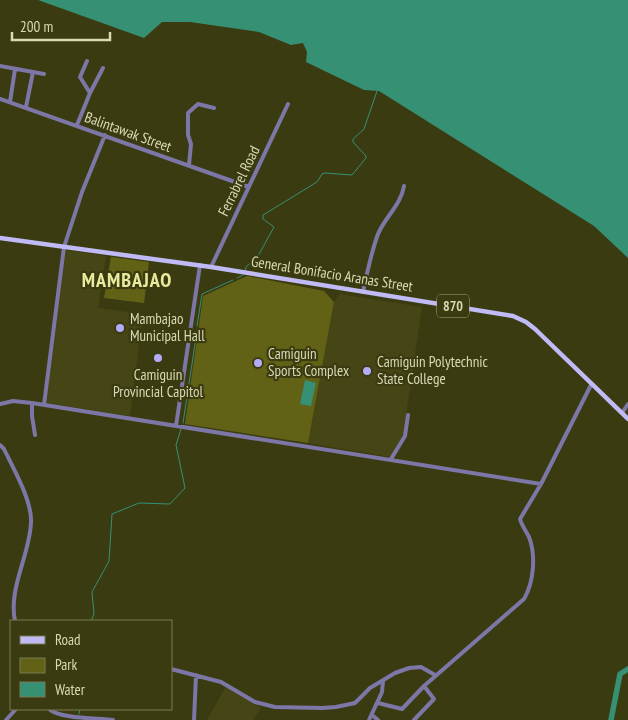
<svg xmlns="http://www.w3.org/2000/svg" width="628" height="720" viewBox="0 0 628 720" font-family="'PT Sans Narrow',sans-serif">
  <rect width="100%" height="100%" fill="#3b3b12"/>
  <path fill="#454516" d="M66,250L106,256L98,308L143,314L130,416L46,403Z
    M340,294L422,307L403,435L391,457L308,443L334,302Z
    M226,686L261,708L253,720H207Z"/>
  <path fill="#626216" d="M111,257L149,262L144,303L104,298Z
    M247,276L324,291L334,302L308,443L185,424L203,296Z"/>
  <path fill="#359074" d="M38,0H628V258L594,226L379,91L364,90L306,62L307,52L303,43L291,45L259,32L190,22H162L144,38Z
    M305,380L316,383L311,406L300,404Z"/>
  <g fill="none" stroke-linecap="round" stroke-linejoin="round">
    <path stroke="#359074" stroke-width="1" d="M245,271L246,267L258,256L274,227L263,219V215L317,182L322,174L325,173L352,175L366,158V156L353,142V139L364,129L377,91
      M237,278L243,275
      M197,326L202,294L233,280
      M183,423L197,331
      M91,621L94,614L92,592L109,561L112,514L139,503L170,504L185,488L176,445L181,429
      M79,714L80,709"/>
    <path stroke="#359074" stroke-width="5.5" d="M611,720L620,674L628,669"/>
    <path stroke="#7d77a7" stroke-width="4" d="M87,61L80,77L90,93
      M0,66L44,74
      M0,99L249,187
      M10,102L15,69
      M26,107L33,72
      M77,125L90,93L103,68
      M189,165L191,144L188,135V113L198,104L214,108
      M211,267L288,104
      M363,292C367,273 371,253 378,234C385,217 401,205 404,186
      M32,403V416L35,435
      M0,404L13,401L32,403L541,484
      M44,405L64,247L82,192L105,135
      M622,413L628,404
      M176,426L200,265
      M0,445L4,449C13,468 32,500 31,522C30,555 8,588 15,621
      M391,459L405,436L408,415
      M171,669L221,682L255,702L275,707L322,708L336,707L355,703L370,688L395,673L409,668L421,667L435,675
      M378,703L402,709L424,686L524,599C534,582 536,555 529,537C526,531 522,526 520,519L541,484L591,385
      M49,709C60,719 97,718 113,720
      M372,715L378,720
      M6,720L16,709
      M194,720L196,675
      M369,720L382,692L383,681
      M414,720L434,699L424,686"/>
    <path stroke="#c0baf5" stroke-width="4.5" d="M0,238L211,267L513,316L526,322L535,329L628,419"/>
  </g>
  <g fill="#b5acf8" stroke="#3b3b12" stroke-width="2">
    <circle cx="120" cy="328" r="5"/>
    <circle cx="158" cy="358" r="5"/>
    <circle cx="258" cy="363" r="5"/>
    <circle cx="367" cy="371" r="5"/>
  </g>
  <g text-anchor="middle" stroke-width="4.5" stroke-linejoin="round" paint-order="stroke">
    <rect fill="#3b3b12" stroke="#aaaa84" stroke-width="1" x="437" y="294.5" width="32" height="23" rx="4"/>
    <g font-size="14" font-weight="bold" fill="#d9dab5">
      <text x="453" y="311">870</text>
    </g>
    <g font-size="15" fill="#d9dab5" stroke="#3b3b12">
      <text transform="translate(128 132) rotate(20)" y="5">Balintawak Street</text>
      <text transform="translate(239 181) rotate(-64)" y="5">Ferrabrel Road</text>
      <text transform="translate(332 274) rotate(9)" y="5">General Bonifacio Aranas Street</text>
    </g>
    <g font-size="15" fill="#d9dab5" stroke="#3b3b12" text-anchor="start">
      <text x="130" y="324">Mambajao<tspan x="130" dy="17">Municipal Hall</tspan></text>
      <text x="268" y="359">Camiguin<tspan x="268" dy="17">Sports Complex</tspan></text>
      <text x="377" y="367">Camiguin Polytechnic<tspan x="377" dy="17">State College</tspan></text>
      <text x="158" y="380" text-anchor="middle">Camiguin<tspan x="158" dy="17">Provincial Capitol</tspan></text>
    </g>
    <g font-size="20" font-weight="bold" letter-spacing="1" fill="#e9ea9b" stroke="#3b3b12">
      <text x="127" y="287">MAMBAJAO</text>
    </g>
  </g>
  <rect x="10" y="620" width="162" height="90" fill="#3b3b12" stroke="#7a7b53"/>
  <rect x="20" y="636" width="25" height="8" fill="#c0baf5" stroke="#7a7b53"/>
  <text x="55" y="645" font-size="15" fill="#d9dab5">Road</text>
  <rect x="20" y="658" width="25" height="15" fill="#626216" stroke="#7a7b53"/>
  <text x="55" y="670" font-size="15" fill="#d9dab5">Park</text>
  <rect x="20" y="682" width="25" height="15" fill="#359074" stroke="#7a7b53"/>
  <text x="55" y="695" font-size="15" fill="#d9dab5">Water</text>
  <path d="M12 32v8h98v-8" fill="none" stroke="#d9dab5" stroke-width="2.5"/>
  <text x="20" y="32" font-size="15" fill="#d9dab5" stroke="#3b3b12" stroke-width="4" paint-order="stroke">200 m</text>
</svg>
